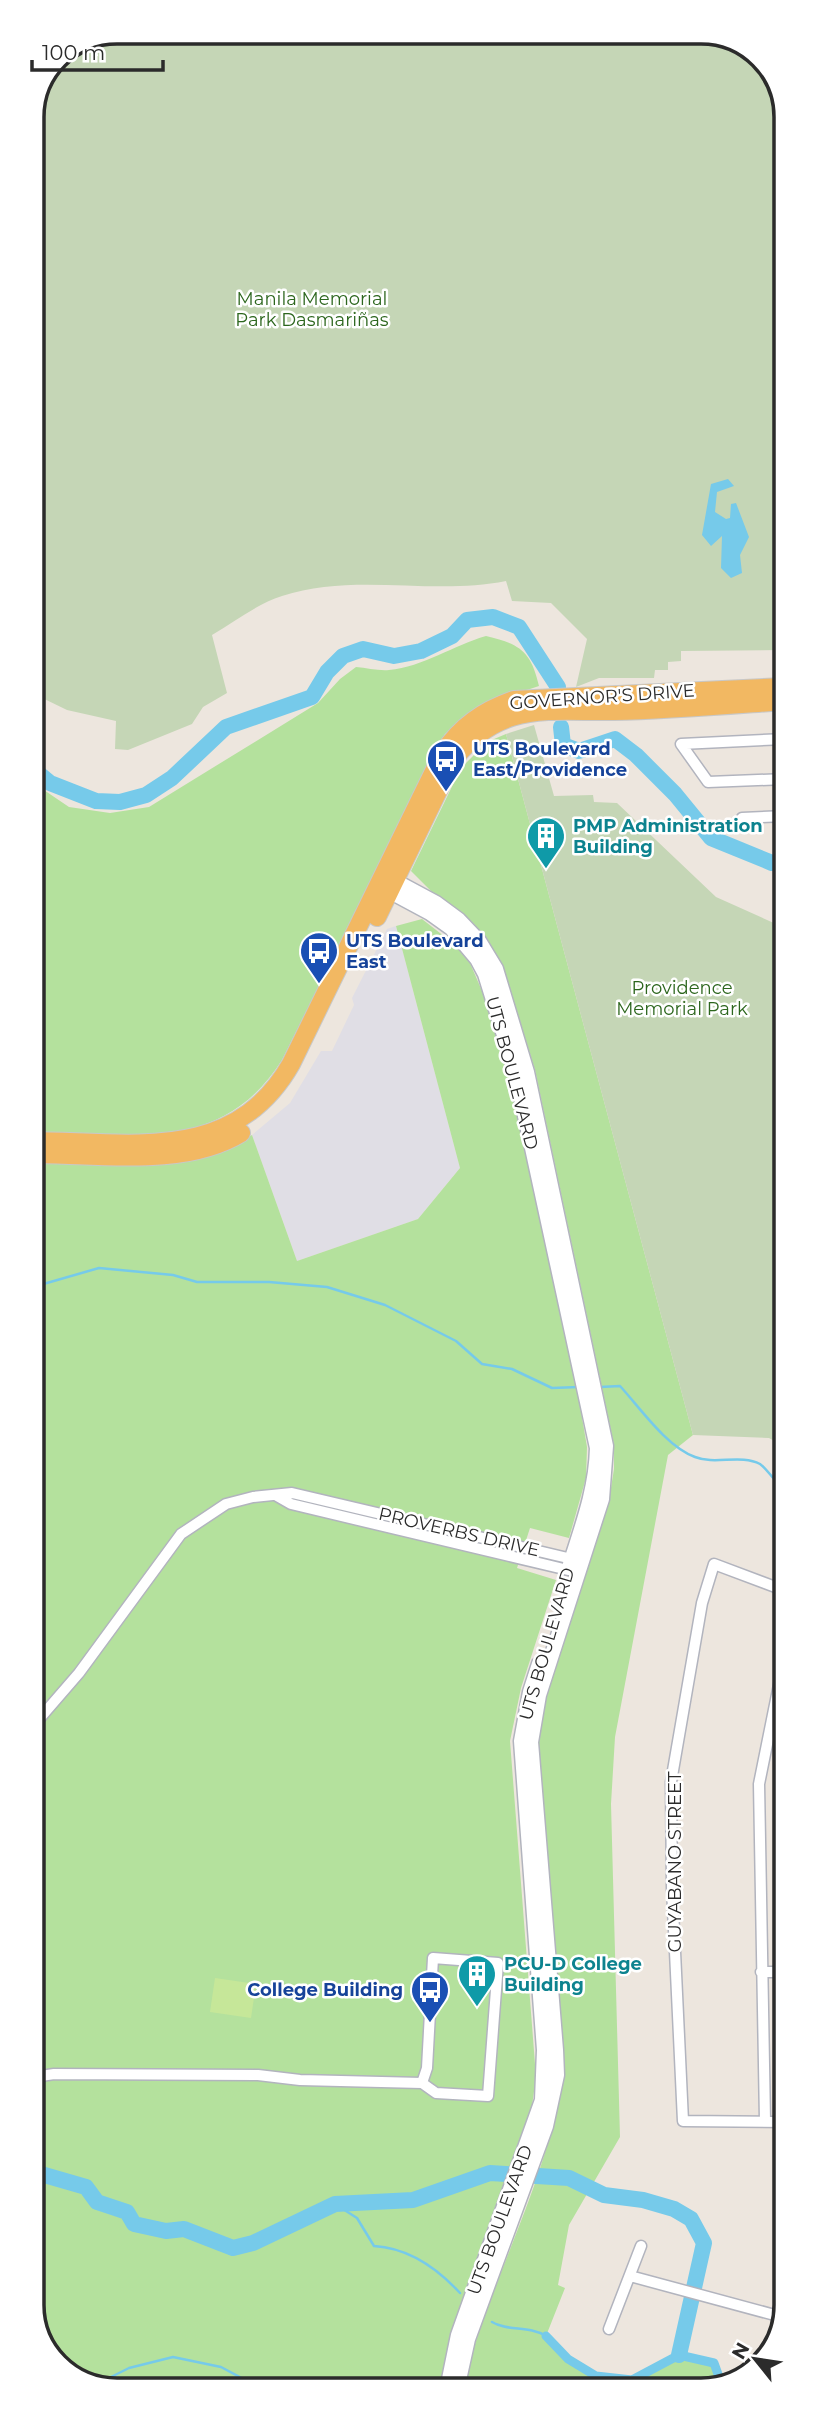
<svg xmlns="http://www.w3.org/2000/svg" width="818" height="2422" viewBox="0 0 818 2422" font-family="Montserrat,sans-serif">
  <rect width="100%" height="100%" fill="#ede6de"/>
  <path fill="#e0dee5" d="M396,926L460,1168L418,1219L297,1261L252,1135L290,1103L321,1051H332L354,1005L352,998L387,929Z"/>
  <path fill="#b4e19d" d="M486,636C520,644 531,651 539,686L478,706L445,734L282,1060C223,1154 130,1135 33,1136L32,782L69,807L110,813L149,807L318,703L340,679L356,667C367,668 379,671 389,670C423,667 454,645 486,636Z
    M506,734L693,1435L668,1455L615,1737L611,1804L620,2137L569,2225L558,2285L565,2288L546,2336L568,2359L596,2376L632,2380L679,2355L714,2363L723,2388L464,2389C469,2357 481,2326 492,2296C519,2224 553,2151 562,2074L538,1742L546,1695L609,1500L614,1469V1445L535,1070L503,966L474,924L433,893L411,871L461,768L487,742Z
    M422,919L454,944L470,963L485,998L508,1076L573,1364L587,1447L586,1478L569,1538L530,1528L517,1568L556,1580L521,1688L510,1741L536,2077L532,2106L451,2338L439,2389L111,2390L61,2370L34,2327L33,1162L184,1161L220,1152L252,1135L297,1261L418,1219L460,1168L396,926Z"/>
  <path fill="#c5d6b6" d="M117,32H707L757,52L784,95V657L782,650L681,651V661L668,662V670H655L654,678H599L576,687L587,639L551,603L512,601L506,581C433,596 354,572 282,596C257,604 234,622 212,635L227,693L203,707L192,724L128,750L115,749L116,721L67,710L32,693V112L57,56Z
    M534,725L554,796L593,795L594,802L617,803L716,897L785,928V1447L769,1438L693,1435L506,734Z"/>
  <path fill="#c6e799" d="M215,1978L256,1984L251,2018L210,2012Z"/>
  <path fill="#76caea" d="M728,479L734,486L717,492L715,512L726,519L730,518L731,504L736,503L749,537L740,555L742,573L731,578L721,568L722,536L711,546L702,535L711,484Z"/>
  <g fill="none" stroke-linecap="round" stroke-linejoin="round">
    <path stroke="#76caea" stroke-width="2.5" d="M33,1287L99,1268L173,1275L197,1282H269L327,1287L385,1305L456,1341L482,1364L512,1369L552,1388L579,1387
      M600,1387L620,1386C641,1409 666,1446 695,1457C715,1465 741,1454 760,1464C766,1468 772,1478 779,1484H785
      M335,2204L357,2218L374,2246C408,2248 437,2268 460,2293
      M492,2322C509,2332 528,2325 546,2336
      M61,2370L107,2379L129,2368L173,2357L221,2367L264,2390"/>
    <path stroke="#76caea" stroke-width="9" d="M546,2336L568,2359L596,2376L632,2380L679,2355L714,2363L723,2388"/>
    <path stroke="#76caea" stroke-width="16" d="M561,727L563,745L579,751L615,739L636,755L675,794L711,838L772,863L785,861
      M32,768L50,783L96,801L120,802L146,795L172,778L226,727L312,697L327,672L343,656L363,649L394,656L421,651L452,636L467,620L493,617L519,627L558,687
      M34,2172L86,2187L97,2202L127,2212L134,2224L166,2231L184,2229L233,2248L253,2243L335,2204L413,2200L490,2173L569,2178L604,2195L643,2200L674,2209L691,2219L704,2243L679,2355"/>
    <defs>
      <path id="minor" d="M681,744L708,782L785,779
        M681,744L785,739
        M742,818L785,816
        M786,1591L714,1564L702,1603L671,1782L672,1888L683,2121L786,2122
        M34,1725L79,1673L181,1534L226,1504L253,1497L292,1493L572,1559L579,1566L568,1570L291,1504L277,1496
        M761,1972H786
        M34,2081L41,2076L54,2074L258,2075L300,2080L422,2083L436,2093L488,2096L498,1963L433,1958L427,2068L422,2083
        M765,2121L759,1784L786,1650
        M630,2276L782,2317
        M609,2329L641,2246"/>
      <path id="secondary" d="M385,881H395L436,903L459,920L479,941L496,969L527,1072L606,1446L602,1499L539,1695L531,1742L556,2050L557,2075L546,2126L468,2339L457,2389
        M384,884L389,891L430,913L451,928L477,959L485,974L516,1074L597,1448C596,1489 582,1526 570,1564
        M447,2389L458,2335L542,2100L544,2050L521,1741L530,1692L539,1664"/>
      <path id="trunk" d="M377,917L453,760C468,741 489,724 512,717C544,707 581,712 614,711C671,710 728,705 784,701
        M33,1141C131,1142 234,1164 291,1064L443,753C461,726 483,711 514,700L784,687
        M33,1154C98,1154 184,1168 241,1133"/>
    </defs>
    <use href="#minor" stroke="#b2b4be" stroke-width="13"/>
    <use href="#secondary" stroke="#b2b4be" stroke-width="17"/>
    <use href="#trunk" stroke="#c8c8c8" stroke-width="20"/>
    <use href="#minor" stroke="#fff" stroke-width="10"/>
    <use href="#secondary" stroke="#fff" stroke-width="14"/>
    <use href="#trunk" stroke="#f2b862" stroke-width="18"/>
  </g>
  <defs>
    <symbol id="bus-pin" viewBox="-11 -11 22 30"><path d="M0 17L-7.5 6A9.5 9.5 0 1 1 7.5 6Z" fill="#1a4fb4" stroke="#fff"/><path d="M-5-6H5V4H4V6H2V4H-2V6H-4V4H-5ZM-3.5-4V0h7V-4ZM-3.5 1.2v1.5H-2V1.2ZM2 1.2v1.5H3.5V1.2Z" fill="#fff"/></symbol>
    <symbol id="building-pin" viewBox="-11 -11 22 30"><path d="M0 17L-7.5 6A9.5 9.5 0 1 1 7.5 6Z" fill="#0f9aa8" stroke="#fff"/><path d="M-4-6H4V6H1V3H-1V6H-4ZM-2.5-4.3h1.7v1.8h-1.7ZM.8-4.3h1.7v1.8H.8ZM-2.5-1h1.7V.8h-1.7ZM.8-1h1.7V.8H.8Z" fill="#fff"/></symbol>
  </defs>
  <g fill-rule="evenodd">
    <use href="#bus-pin" x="424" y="737" width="44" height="60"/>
    <use href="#building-pin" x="524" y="814" width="44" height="60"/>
    <use href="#bus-pin" x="297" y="929" width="44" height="60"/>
    <use href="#building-pin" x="455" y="1952" width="44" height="60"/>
    <use href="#bus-pin" x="408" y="1968" width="44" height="60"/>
  </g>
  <g text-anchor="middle" stroke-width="5" stroke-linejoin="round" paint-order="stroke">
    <g font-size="18" fill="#2c661d" stroke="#fff">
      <text x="312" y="305">Manila Memorial<tspan x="312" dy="21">Park Dasmariñas</tspan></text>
      <text x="682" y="994">Providence<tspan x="682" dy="21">Memorial Park</tspan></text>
    </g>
    <g font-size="18" fill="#2b2b2b" stroke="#fff">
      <text transform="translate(602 697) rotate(-4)" y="6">GOVERNOR'S DRIVE</text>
      <text transform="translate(512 1073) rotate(75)" y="6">UTS BOULEVARD</text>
      <text transform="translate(459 1532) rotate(13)" y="6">PROVERBS DRIVE</text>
      <text transform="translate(547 1644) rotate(-74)" y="6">UTS BOULEVARD</text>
      <text transform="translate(675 1862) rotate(-90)" y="6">GUYABANO STREET</text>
      <text transform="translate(500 2220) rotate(-70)" y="6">UTS BOULEVARD</text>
    </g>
    <g font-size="18" font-weight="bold" fill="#164399" stroke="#fff" text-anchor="start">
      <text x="473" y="755">UTS Boulevard<tspan x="473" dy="21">East/Providence</tspan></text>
      <text x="346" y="947">UTS Boulevard<tspan x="346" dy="21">East</tspan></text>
      <text x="403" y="1996" text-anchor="end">College Building</text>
    </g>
    <g font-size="18" font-weight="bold" fill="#0d838f" stroke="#fff" text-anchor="start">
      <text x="573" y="832">PMP Administration<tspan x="573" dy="21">Building</tspan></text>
      <text x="504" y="1970">PCU-D College<tspan x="504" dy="21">Building</tspan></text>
    </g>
  </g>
  <path d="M0 0H818V2422H0ZM117 44H701A73 73 0 0 1 774 117V2305A73 73 0 0 1 701 2378H117A73 73 0 0 1 44 2305V117A73 73 0 0 1 117 44Z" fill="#fff" fill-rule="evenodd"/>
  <path fill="none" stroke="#2b2b2b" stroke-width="3.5" d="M117 44H701A73 73 0 0 1 774 117V2305A73 73 0 0 1 701 2378H117A73 73 0 0 1 44 2305V117A73 73 0 0 1 117 44Z"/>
  <g transform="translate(755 2359) rotate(300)" stroke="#ffffff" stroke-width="5" paint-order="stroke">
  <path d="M0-5L12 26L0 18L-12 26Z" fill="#2b2b2b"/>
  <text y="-10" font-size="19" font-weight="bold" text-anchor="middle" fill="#2b2b2b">N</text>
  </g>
  <path d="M32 60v10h131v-10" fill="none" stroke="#2b2b2b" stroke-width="3.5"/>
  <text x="42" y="60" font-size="21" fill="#2b2b2b" stroke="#ffffff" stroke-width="5" paint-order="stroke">100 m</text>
</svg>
